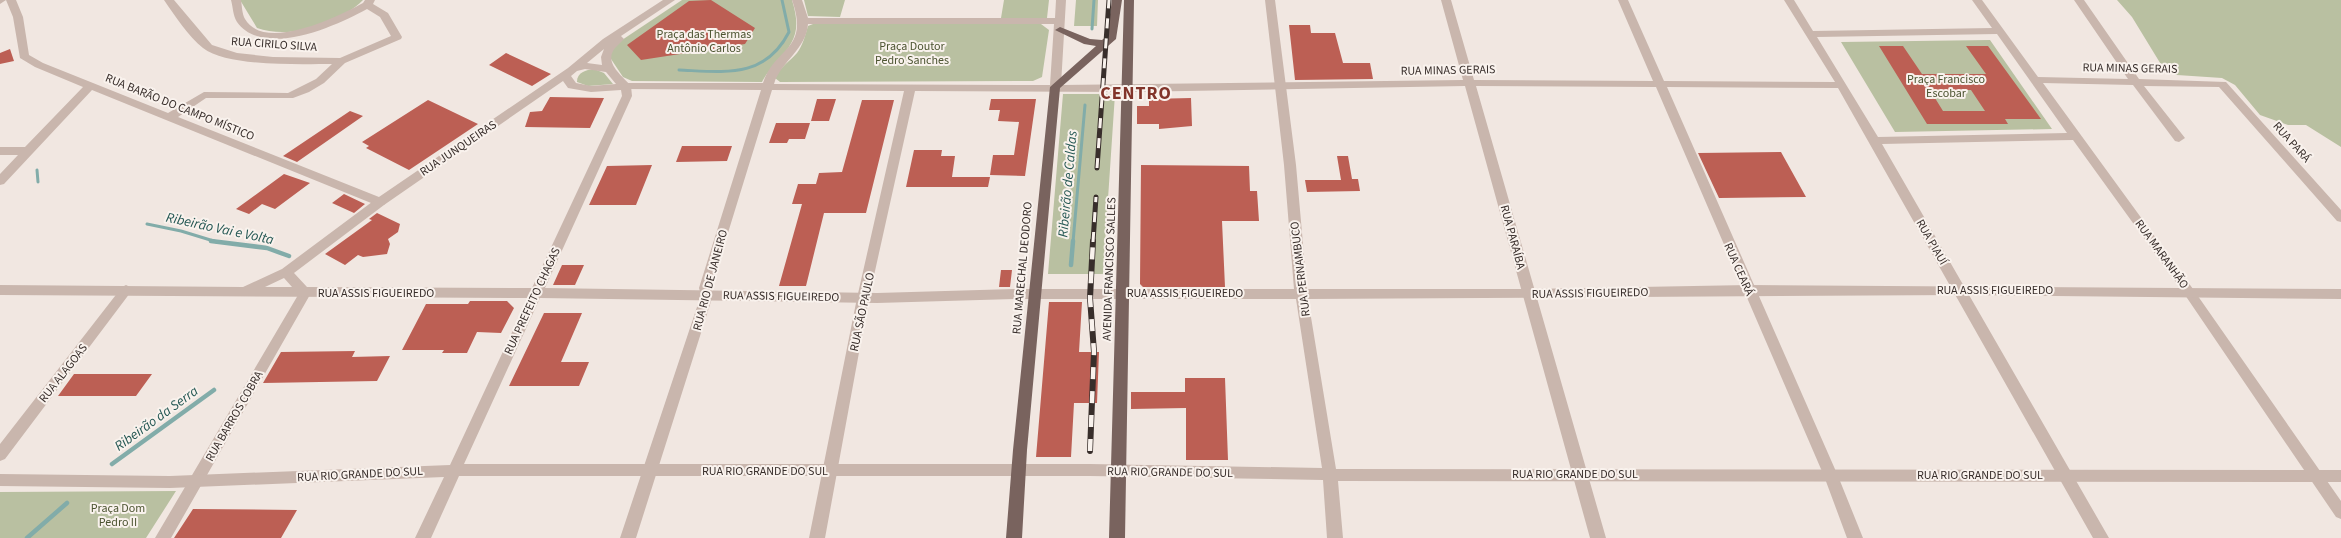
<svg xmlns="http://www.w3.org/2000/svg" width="2341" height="538" viewBox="0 0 2341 538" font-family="'Source Sans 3',sans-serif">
  <rect width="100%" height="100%" fill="#f1e7e1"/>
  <path fill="#b9c0a1" d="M240,0H363C339,24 290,40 257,28Z
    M682,0H792C801,30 796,41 776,63C770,70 766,74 762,82L632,81L623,77L611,59V52L616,44Z
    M804,0H845L840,17L808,16Z
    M1004,0H1049L1047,18H1001Z
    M1076,0H1098L1097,26H1074Z
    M2117,0H2341V147L2306,125H2288L2260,115L2235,85L2222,78L2177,75L2165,71L2132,17Z
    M813,24H1041L1049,30L1042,77L1033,81L780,82L775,78C780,67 789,62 797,53C803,45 805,36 808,26Z
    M1990,40L2052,129L1895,132L1841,42Z
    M594,69L604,73L613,84L588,86L577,82C577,72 586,70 594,69Z
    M1063,94H1115L1103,274H1048Z
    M176,491L146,538H0V492Z"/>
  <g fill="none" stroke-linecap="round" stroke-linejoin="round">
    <path stroke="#82aca9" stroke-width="3" d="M1092,29L1094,0
      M679,70C725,72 765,79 789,32L782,0
      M37,170L38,182
      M147,224L181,231L217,242
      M1073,242L1085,105"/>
    <path stroke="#82aca9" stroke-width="4.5" d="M211,241L267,248L289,256
      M1071,265L1073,241
      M112,464L214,390
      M27,538L67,503"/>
  </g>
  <path fill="#bc5f54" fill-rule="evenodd" d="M711,0L755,28L745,44L641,60L627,45L689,1Z
    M1289,25H1310L1311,33H1335L1343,63H1370L1373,79L1295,80Z
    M1879,46H1903L1922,74H1986L1966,46H1988L2041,119H2005L2008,124H1927ZM1930,90H1971L1985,111H1943Z
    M10,49L14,61L0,64V53Z
    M506,53L551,74L532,86L489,65Z
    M550,97L604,98L590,128L525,127L530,112L542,111Z
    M1191,98L1192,126L1159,129V124H1137V106H1149V99Z
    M817,99H836L829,121H811Z
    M991,99H1036L1025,176L990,175L993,155H1014L1019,122L998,121L1000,110H989Z
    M428,100L478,124L409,170L366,148L369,146L362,142Z
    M862,100H894L866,213H824L806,286H779L802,204H792L798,184H816L819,173L842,172Z
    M350,111L363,116L297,162L283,156Z
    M776,123H810L805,139H789L787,143H769Z
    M682,146H732L727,161L676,162Z
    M914,150H942L941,156H955L952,177H990L988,187H906Z
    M1781,152L1806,197L1719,198L1698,153Z
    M1337,156H1348L1352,179H1358L1360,191L1307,192L1305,180H1341Z
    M652,165L636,205H589L607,166Z
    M1141,165L1249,166L1250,191H1257L1259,221H1222L1225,287H1143L1140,284Z
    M284,174L310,183L275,209L262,204L249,214L236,209Z
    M344,194L365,204L354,213L332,203Z
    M377,213L400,224L398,232L388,239L390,244L387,254L363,257L358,255L345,265L325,254L372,220L369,219Z
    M562,265H584L575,285H553Z
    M1001,270H1012L1010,287H999Z
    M470,301H507L514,308L501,333L477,332L467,353H442L444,350H402L426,304H468Z
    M1049,302H1082L1079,352H1099L1097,403H1074L1071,457H1036Z
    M544,313H582L561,362H589L579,386H509Z
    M355,351L352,357L390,356L377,381L263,383L281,352Z
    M74,374H152L136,396H58Z
    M1185,378H1225L1228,460H1186V408L1131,409V392H1185Z
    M193,509L297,510L281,538H174Z"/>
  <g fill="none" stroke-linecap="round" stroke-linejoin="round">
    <path fill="#c9b6ad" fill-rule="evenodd" d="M0,0H6L0,4Z
      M6,0H16L23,17L29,55L43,63L168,113L204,92L288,93L316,79L332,64C300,64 227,67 203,48C188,36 175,16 164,0H174L212,45L237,53L273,57L340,58L391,36L380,17L367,9C336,26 264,59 237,22C233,16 233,7 231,0H241C242,6 242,14 245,19C265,53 339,16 363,3L365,0H375L373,4L388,13L402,37L401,39L345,63L324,83L309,92L293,98H206L178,117L384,199L386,202L384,205H376L92,90L4,184L0,185V174L18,155H0V147H25L83,87L35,67L20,58L13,17Z
      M792,0H802L808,18H1055L1056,0H1066L1061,85L1463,80L1441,0H1451L1474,80L1653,81L1618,0H1628L1664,81L1835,82L1784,0H1794L1813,31L1992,28L1972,0H1982L2038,77L2128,79L2074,0H2084L2139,79L2226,82L2341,210V222L2337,221L2219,87L2144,86L2185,138L2179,142L2175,141L2133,85L2043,83L2193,289L2341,501V519L2336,517L2185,295L2073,140L1882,144L2109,538H2093L1838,88L1667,87L1838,476L1863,538H1847L1824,476L1656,87L1476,86L1606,538H1590L1465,86L1128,92L915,91L869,298L825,538H809L857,298L904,91L772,90L711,288L713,295L636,538H620L701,295L699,288L761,90L626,89L621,86L626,83H763C775,46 810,51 792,0ZM808,24H1054L1050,85L774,84C781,61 806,50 808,24ZM1997,34L2067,133L1878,137L1817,37Z
      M126,285L130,287L132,290L130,293L5,459L0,461V444L122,287Z
      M305,288L311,293L171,538H155L301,290Z"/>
    <path fill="#c9b6ad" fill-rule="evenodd" d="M663,0H675L621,36L624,39C621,42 618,45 615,48C603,63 623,76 631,86L632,96L545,288L877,293L1014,289H1294L1284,165L1265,0H1275L1296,165L1307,289H1528L1749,285L2341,289V299L1959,295L1308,299L1336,469L2341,470V482L1338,481L1343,538H1327L1323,480L1090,476H459L431,538H415L444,477L170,488L0,486V474L170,476L450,465L528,298L0,295V285L243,287L282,269L376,199L568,68L603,39ZM604,49L601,57L602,65L587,63ZM585,69L606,72L616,84L591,86L576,83L571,76L577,71ZM563,81L568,88L591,92L621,90L622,96L532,288L307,287L294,273L384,205ZM284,278L292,287H265ZM540,298L877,303L1014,299H1296L1322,468L1090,464H464Z"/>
    <path fill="#79635e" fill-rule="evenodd" d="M1112,0H1122L1116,39L1060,88L1027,450L1022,538H1006L1013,450L1050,87L1096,46L1084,44L1055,30L1060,27L1090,39L1102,40L1107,36Z
      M1124,0H1134L1125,538H1109Z"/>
    <defs>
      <path id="rail-far1" d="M1097,168L1109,0
        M1093,242L1096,197"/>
      <path id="rail" d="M1090,451L1094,352L1090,298L1093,241"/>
    </defs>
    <use href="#rail-far1" stroke="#382e2b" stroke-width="5"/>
    <use href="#rail" stroke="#382e2b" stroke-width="6"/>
    <use href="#rail-far1" stroke="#f9f2ed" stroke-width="3" stroke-dasharray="10" stroke-linecap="butt"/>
    <use href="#rail" stroke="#f9f2ed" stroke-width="4.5" stroke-dasharray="12" stroke-linecap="butt"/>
  </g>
  <g text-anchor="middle" stroke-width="4" stroke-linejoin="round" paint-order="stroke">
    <g font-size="12" fill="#4c5431" stroke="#f9f2ed">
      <text x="704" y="38">Praça das Thermas<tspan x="704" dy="14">Antônio Carlos</tspan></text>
      <text x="912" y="50">Praça Doutor<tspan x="912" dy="14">Pedro Sanches</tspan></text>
      <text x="1946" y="83">Praça Francisco<tspan x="1946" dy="14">Escobar</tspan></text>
      <text x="118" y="512">Praça Dom<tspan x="118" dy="14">Pedro II</tspan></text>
    </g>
    <g font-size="12" fill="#382e2b" stroke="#f9f2ed">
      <text transform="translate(274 44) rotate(4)" y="4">RUA CIRILO SILVA</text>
      <text transform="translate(2130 68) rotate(1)" y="4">RUA MINAS GERAIS</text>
      <text transform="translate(1448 70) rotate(-1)" y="4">RUA MINAS GERAIS</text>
      <text transform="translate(180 107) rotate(22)" y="4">RUA BARÃO DO CAMPO MÍSTICO</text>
      <text transform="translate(2292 142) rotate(48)" y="4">RUA PARÁ</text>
      <text transform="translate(458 148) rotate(-34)" y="4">RUA JUNQUEIRAS</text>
      <text transform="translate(1513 237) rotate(75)" y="4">RUA PARAÍBA</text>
      <text transform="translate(1932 242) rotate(60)" y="4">RUA PIAUÍ</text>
      <text transform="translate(2162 254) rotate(54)" y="4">RUA MARANHÃO</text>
      <text transform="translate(1022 268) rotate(-85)" y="4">RUA MARECHAL DEODORO</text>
      <text transform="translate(1109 269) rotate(-88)" y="4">AVENIDA FRANCISCO SALLES</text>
      <text transform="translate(1300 269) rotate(-97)" y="4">RUA PERNAMBUCO</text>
      <text transform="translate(1739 269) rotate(66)" y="4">RUA CEARÁ</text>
      <text transform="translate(710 280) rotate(-75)" y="4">RUA RIO DE JANEIRO</text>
      <text x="1995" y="294">RUA ASSIS FIGUEIREDO</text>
      <text x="376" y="297">RUA ASSIS FIGUEIREDO</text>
      <text x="1185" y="297">RUA ASSIS FIGUEIREDO</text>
      <text transform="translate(1590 293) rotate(-1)" y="4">RUA ASSIS FIGUEIREDO</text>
      <text transform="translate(781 296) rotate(1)" y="4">RUA ASSIS FIGUEIREDO</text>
      <text transform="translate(532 301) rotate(-65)" y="4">RUA PREFEITO CHAGAS</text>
      <text transform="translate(862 312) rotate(-78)" y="4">RUA SÃO PAULO</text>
      <text transform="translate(63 373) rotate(-52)" y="4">RUA ALAGOAS</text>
      <text transform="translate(234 416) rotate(-60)" y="4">RUA BARROS COBRA</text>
      <text x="765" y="475">RUA RIO GRANDE DO SUL</text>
      <text transform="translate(1170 472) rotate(1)" y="4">RUA RIO GRANDE DO SUL</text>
      <text transform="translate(360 474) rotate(-3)" y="4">RUA RIO GRANDE DO SUL</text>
      <text x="1575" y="478">RUA RIO GRANDE DO SUL</text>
      <text x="1980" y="479">RUA RIO GRANDE DO SUL</text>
    </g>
    <g font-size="14" font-style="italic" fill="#245753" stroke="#f9f2ed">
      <text transform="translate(1067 184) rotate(-85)" y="5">Ribeirão de Caldas</text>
      <text transform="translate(220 228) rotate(12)" y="5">Ribeirão Vai e Volta</text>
      <text transform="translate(156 418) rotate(-36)" y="5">Ribeirão da Serra</text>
    </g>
    <g font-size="18" font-weight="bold" letter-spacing="1" fill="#81342a" stroke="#f9f2ed">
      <text x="1136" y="99">CENTRO</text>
    </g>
  </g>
</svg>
